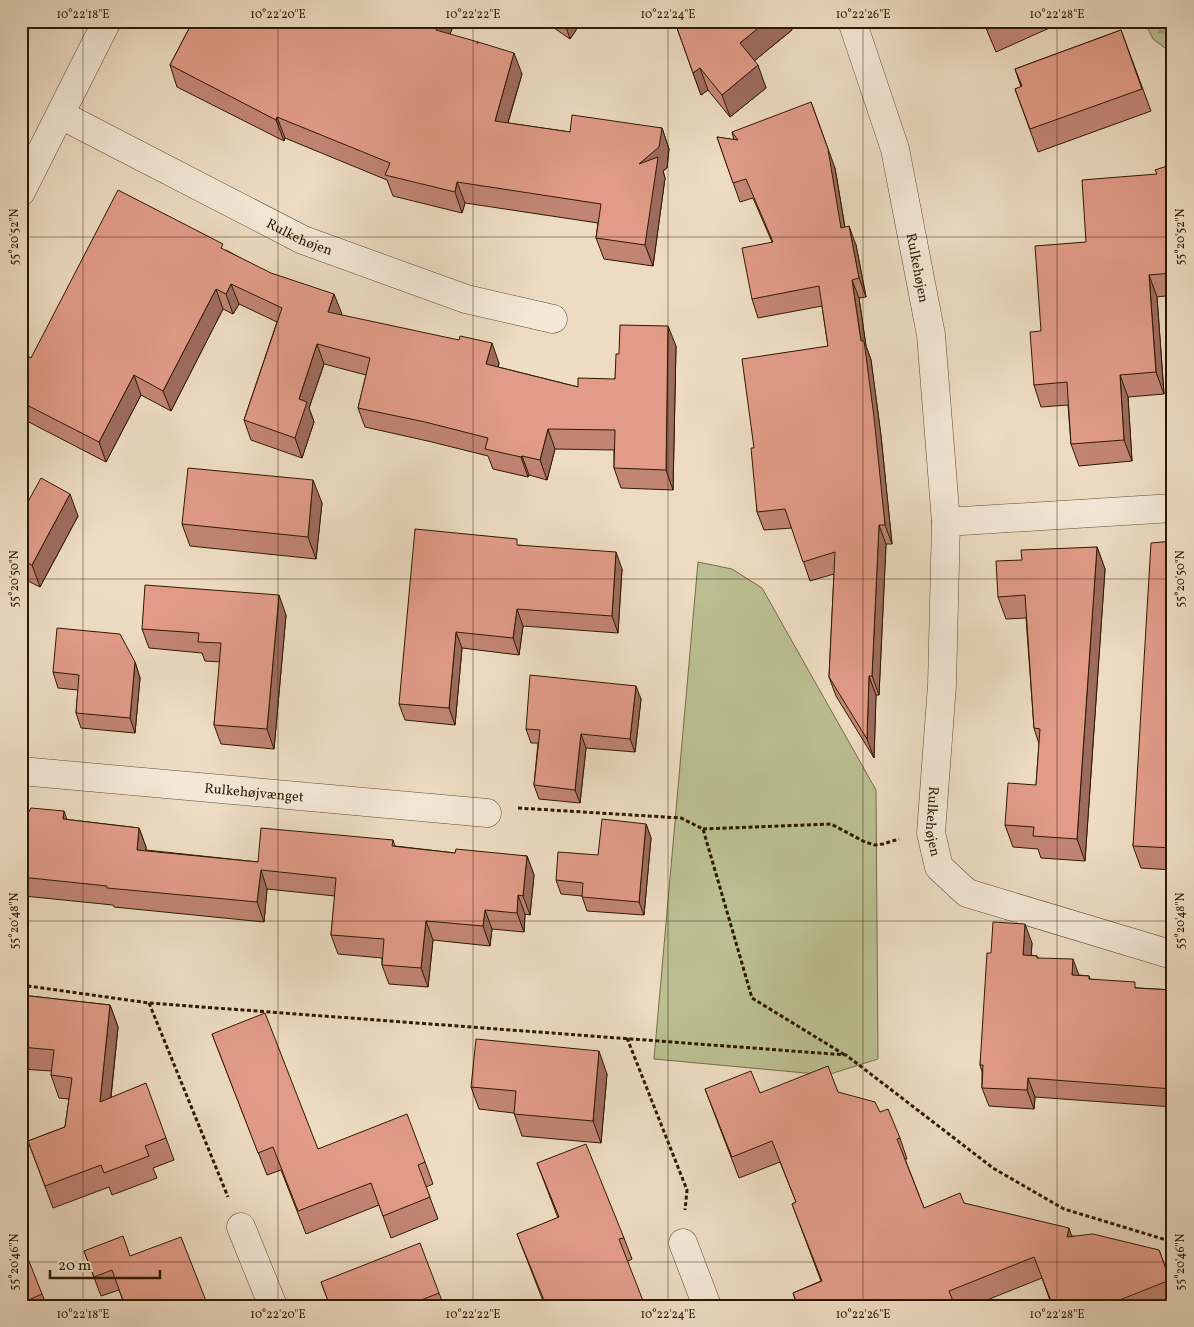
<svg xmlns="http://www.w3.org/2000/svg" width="1194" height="1327" viewBox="0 0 1194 1327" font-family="Vollkorn,serif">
  <defs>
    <pattern id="forest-firs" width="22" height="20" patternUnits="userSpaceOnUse" patternTransform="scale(1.25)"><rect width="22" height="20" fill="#bbbf91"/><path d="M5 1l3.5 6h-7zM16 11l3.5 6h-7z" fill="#a1a47b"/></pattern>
  </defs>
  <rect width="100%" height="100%" fill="#eddcc2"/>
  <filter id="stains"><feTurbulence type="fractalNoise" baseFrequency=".004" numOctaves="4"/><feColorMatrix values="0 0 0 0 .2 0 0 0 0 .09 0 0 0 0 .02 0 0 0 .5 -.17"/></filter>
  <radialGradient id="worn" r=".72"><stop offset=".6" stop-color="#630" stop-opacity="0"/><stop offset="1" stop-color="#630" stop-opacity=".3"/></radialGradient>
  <path fill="#bbbf91" stroke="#756c48" d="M698,562L732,569L762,588L876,790L878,1059L827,1075L654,1059Z"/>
  <path fill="url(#forest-firs)" stroke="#756c48" d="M1144,21H1173V54L1153,39Z"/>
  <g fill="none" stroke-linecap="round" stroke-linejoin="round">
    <defs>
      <g id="minor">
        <path id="s1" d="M852,21L895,149L931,335L946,522L942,685L931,833L939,867L967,893L1173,955"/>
        <path id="s2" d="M61,115L303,240L466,299L553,319"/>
        <path d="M21,192L107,21"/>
        <path d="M946,522L1173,508"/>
        <path id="s3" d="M21,771L487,813"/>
        <path d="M241,1227L273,1306"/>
        <path d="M683,1243L707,1306"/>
      </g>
    </defs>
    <use href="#minor" stroke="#5e4a30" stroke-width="29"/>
    <path stroke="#2f1900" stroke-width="3" stroke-dasharray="4 2.5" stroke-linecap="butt" d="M518,808L681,818L703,829L752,998L845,1055
      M703,829L831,824L865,842L875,845L883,844L899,839
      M21,985L149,1003L846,1055L993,1168L1064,1209L1173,1242
      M149,1003L228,1197
      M627,1038L687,1190L685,1210"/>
    <use href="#minor" stroke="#f3e8d7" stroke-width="28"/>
  </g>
  <path fill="#c28574" stroke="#2f1900" d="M193,21H455L450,34L522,74L508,123L570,132L662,128L669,149L667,168L663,171L665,178L653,266L604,259L596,238L598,223L465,203L462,213L393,196L387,180L285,138L284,141L177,87L170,65Z
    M544,21H582L570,39Z
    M686,21H789L792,30L754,61L766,88L730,117L708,90L701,95L677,28Z
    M983,21H1065L996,52Z
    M1121,30L1151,111L1038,152L1015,89L1021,87L1015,69Z
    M732,132L835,168L845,227L856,245L866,297L859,298L866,346L871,360L881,436L892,544H886L879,695H876L874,758L836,696L829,677L834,574L810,581L792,528L764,530L757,512L754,448L828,346L822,306L758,318L752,299L772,242L753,198L740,202L717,137L734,140Z
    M1173,164V295L1157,297L1164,394L1128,397L1132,461L1079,466L1071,444L1068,405L1041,407L1034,385L1041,331L1086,242L1157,174Z
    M226,250L342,314L341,315L499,363L498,367L578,387L615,379L619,354L676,346L673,490L621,488L614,468V450L555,449L547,480L529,475L528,477L493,469L488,456L432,442L365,427L358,408L366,375L324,364L309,408L314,422L302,458L251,440L244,420L277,322L239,304L233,314L223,309L171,411L141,395L106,462L23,419L21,422V353L31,358Z
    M322,503L316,559L190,546L182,524Z
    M21,507L24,509L78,516L40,587L24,579L21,583Z
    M1173,541V870L1141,868L1133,846Z
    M519,545L622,569L618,633L523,626L519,655L462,648L455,725L405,720L399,704Z
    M1097,547L1105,569L1085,861L1041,858L1038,849L1013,847L1005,825L1036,785L1039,744L1034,728L1026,618L1006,619L998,597L1022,560Z
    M286,615L274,749L221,744L214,725L220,662L205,661L202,653L149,648L142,629Z
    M135,662L140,678L135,733L81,728L76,713L78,690L58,688L53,672Z
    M641,699L635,752L586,748L580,803L539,799L534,785L538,743H531L526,729Z
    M21,814L139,828L146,847V850L258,862L393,840L395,846L455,853L527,856L534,875L530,915L525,914L524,932L492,929L490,946L433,940L428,987L389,984L382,965V958L338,954L331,935L335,896L267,889L264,922L114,907L113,905L24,896L21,909Z
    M646,824L651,838L644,915L587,911L582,896L561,894L556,880L598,855Z
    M1032,943L1031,955L1037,956L1038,958L1079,975L1089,976L1090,979L1138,988L1173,990V1107L1035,1097L1034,1109L989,1106L982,1088V1072L980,1065L991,953Z
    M21,995L110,1005L118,1027L111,1098L166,1138L174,1160L153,1168L157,1178L112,1195L109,1187L53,1208L28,1141L65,1127L69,1099L59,1098L51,1075L52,1071L21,1069Z
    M212,1034L318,1149L425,1162L433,1184L426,1187L438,1219L391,1238L379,1205L306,1234L281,1170L267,1175Z
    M607,1074L601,1143L522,1136L514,1113L479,1109L471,1087Z
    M705,1089L760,1093L838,1092L880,1112L900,1138L907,1159H905L924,1208L964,1203L1072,1236L1159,1250L1173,1287V1303L1165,1306H1052L1042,1278L972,1306H797L793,1293L821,1281L792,1204L796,1202L780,1162L739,1178Z
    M537,1163L624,1238L632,1259L545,1306L517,1234L558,1218Z
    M84,1251L130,1256L208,1306H125L119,1290L101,1296Z
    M21,1256L42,1294L47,1306H21Z
    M321,1282L439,1293L444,1306H330Z"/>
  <path fill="#9e6c5e" stroke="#2f1900" d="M439,21H455L443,51L436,30Z
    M564,21H582L570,39Z
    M767,21H789L792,30L748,66L740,43Z
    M21,43L26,56L21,65Z
    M514,53L522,74L502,142L495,121Z
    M758,65L766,88L730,117L722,95Z
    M700,68L708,90L701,95L693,73Z
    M811,102L835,168L848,247L841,228Z
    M277,117L285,138L284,141L276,120Z
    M662,128L669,149L667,168L663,171L665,178L653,266L645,245L639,164Z
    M457,182L465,203L462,213L455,192Z
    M849,226L856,245L866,297L859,278Z
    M1149,275L1157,297L1164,394L1156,372Z
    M852,280L859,298L866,346L871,360L881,436L892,544L885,525L861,341Z
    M231,284L239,304L233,314L226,294Z
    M216,289L223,309L171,411L163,391Z
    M334,294L342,314L335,332L328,312Z
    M668,326L676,346L673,490L666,470Z
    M492,343L499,363L494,384L486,364Z
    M317,344L324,364L309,408L314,422L302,458L295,438L299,399Z
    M134,375L141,395L106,462L99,442Z
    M1120,375L1128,397L1132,461L1124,440Z
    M548,429L555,449L547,480L540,460Z
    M522,456L529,475L528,477L521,457Z
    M313,480L322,503L316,559L308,537Z
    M70,494L78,516L40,587L32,565Z
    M879,525L886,544L879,695L872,676Z
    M1097,547L1105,569L1085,861L1077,839Z
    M616,552L622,569L618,633L612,616Z
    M21,573L24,579L21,583Z
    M279,595L286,615L274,749L267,729Z
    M517,609L523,626L519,655L513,638Z
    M456,632L462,648L455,725L449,708Z
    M135,662L140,678L135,733L130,718Z
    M869,676L876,695L874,758L867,739Z
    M636,686L641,699L635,752L630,739Z
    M581,734L586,748L580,803L575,790Z
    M64,811L71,831L63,819Z
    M646,824L651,838L644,915L639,902Z
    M139,828L146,847L144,869L137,850Z
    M527,856L534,875L530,915L523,896Z
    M261,870L267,889L264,922L257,902Z
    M21,889L24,896L21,909Z
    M518,895L525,914L524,932L517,913Z
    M485,910L492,929L490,946L483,926Z
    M426,921L433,940L428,987L421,968Z
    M1025,924L1032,943L1030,974L1023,955Z
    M1073,959L1080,978L1072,975Z
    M110,1005L118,1027L108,1124L100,1102Z
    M599,1051L607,1074L601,1143L593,1121Z
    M1028,1078L1035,1097L1034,1109L1027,1090Z
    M1069,1228L1076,1249L1067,1237Z"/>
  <path fill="#e19b87" stroke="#2f1900" d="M193,21H439L436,30L478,42L477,44L478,42L514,53L495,121L570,132L572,115L662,128L659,147L639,164L658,157L645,245L596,238L601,204L457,182L455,192L385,175L390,163L277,117L276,120L170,65Z
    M686,21H767L740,43L758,65L722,95L700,68L693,73L677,28Z
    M984,21H1006L988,29Z
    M1121,30L1142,89L1030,129L1015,89L1022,86L1015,69Z
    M811,102L828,149L841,228L849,226L859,278L852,280L861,341H864L874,417L885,525H879L872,676H869L867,739L829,677L835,552L803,562L785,509L757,512L751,448H754L742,359L828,346L819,286L752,299L742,248L773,242L746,179L733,183L717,137L738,140L732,132Z
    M1173,164V273L1149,275L1156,372L1120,375L1124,440L1071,444L1067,382L1034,385L1030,332L1041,331L1035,246L1086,242L1082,180L1157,174L1155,170Z
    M118,190L223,244L221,248L271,273L334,294L328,312L459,340L460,336L492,343L486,364L578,387V378L615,379L616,354H619L620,325L668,326L666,470L614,468L615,430L548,429L540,460L522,456L521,457L485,449L488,438L425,422L358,408L370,358L317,344L299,399L307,402L295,438L244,420L282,308L231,284L226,294L216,289L163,391L134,375L99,442L21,402V353L31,358Z
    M188,468L313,480L308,537L182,524Z
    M41,478L70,494L32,565L21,560V507L24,509Z
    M415,529L517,539V545L616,552L612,616L517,609L513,638L456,632L449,708L399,704Z
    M1173,541V848L1133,846L1151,543Z
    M1097,547L1077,839L1033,836L1034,827L1005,825L1008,783L1036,785L1040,729L1034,728L1025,595L998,597L996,561L1022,560L1021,550Z
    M145,585L279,595L267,729L214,725L221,643L198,642L199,633L142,629Z
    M57,628L120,634L135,662L130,718L76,713L79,675L53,672Z
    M530,675L636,686L630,739L581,734L575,790L534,785L540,730L526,729Z
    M31,808L64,811L63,819L139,828L137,850L258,862L261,828L393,840L392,846L455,853L456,849L527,856L523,896L518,895L517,913L485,910L483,926L426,921L421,968L382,965L384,939L331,935L336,878L261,870L257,902L107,888V886L21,877V814L27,815Z
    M602,819L646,824L639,902L582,897L583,883L556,880L558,852L598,855Z
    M993,922L1025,924L1023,955L1037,956V958L1073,959L1072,975L1089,976V979L1135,982V988L1173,990L1172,1009H1173V1089L1028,1078L1027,1090L982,1088L983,1065H980L987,953H991Z
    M21,995L110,1005L100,1102L146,1083L166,1138L145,1146L149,1156L104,1173L101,1165L45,1186L28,1141L65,1127L72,1078L51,1075L54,1050L21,1047Z
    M265,1013L318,1149L407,1114L425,1162L418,1165L430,1197L383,1216L371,1183L298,1211L273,1147L258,1153L212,1034Z
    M476,1039L599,1051L593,1121L514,1114L516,1091L471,1087Z
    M828,1066L838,1092L875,1102L880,1112L888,1109L900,1138L897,1139L924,1208L960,1193L964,1203L1069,1228L1067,1237L1093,1234L1159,1250L1170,1280L1117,1301L1118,1306H1053L1034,1257L949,1291L955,1306H798L793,1293L822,1281L792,1204L796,1202L772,1141L732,1157L705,1089L751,1071L760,1093Z
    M586,1144L624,1238L619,1239L645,1306H545L546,1305L517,1234L559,1217L537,1163Z
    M123,1236L130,1256L181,1237L208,1306H151V1305L148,1306H125L112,1270L94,1277L84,1251Z
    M420,1243L439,1293L406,1306H330L321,1282Z
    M21,1256L22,1258L27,1256L42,1294L24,1302L25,1306H21Z"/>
  <path fill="none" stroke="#2f1900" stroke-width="1" stroke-opacity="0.45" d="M83,21V1306M278,21V1306M473,21V1306M668,21V1306M863,21V1306M1057,21V1306M21,237H1173M21,579H1173M21,921H1173M21,1262H1173"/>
  <g text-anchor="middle" stroke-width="5" stroke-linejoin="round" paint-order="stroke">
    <g font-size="14" fill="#2f1900" stroke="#f3e8d7">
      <text dy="5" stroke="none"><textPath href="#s2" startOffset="268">Rulkehøjen</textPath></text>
      <text dy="5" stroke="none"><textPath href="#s1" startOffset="256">Rulkehøjen</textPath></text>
      <text dy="5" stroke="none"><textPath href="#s3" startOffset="234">Rulkehøjvænget</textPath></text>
      <text dy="5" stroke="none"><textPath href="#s1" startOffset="812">Rulkehøjen</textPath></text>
    </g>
  </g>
  <rect width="1194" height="1327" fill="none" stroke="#eddcc2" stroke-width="55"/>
  <path d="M50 1270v8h110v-8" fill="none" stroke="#2f1900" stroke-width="2.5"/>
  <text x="58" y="1270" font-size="15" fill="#2f1900" stroke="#f3e8d7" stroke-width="4" paint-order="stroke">20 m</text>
  <rect x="28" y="28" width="1138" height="1272" fill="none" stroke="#2f1900" stroke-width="2"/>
  <g font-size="12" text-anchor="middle" fill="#2f1900">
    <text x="83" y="18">10°22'18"E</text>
    <text x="278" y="18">10°22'20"E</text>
    <text x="473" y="18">10°22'22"E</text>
    <text x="668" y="18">10°22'24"E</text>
    <text x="863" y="18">10°22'26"E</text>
    <text x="1057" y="18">10°22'28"E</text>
    <text transform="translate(14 237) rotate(-90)" y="4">55°20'52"N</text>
    <text transform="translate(1180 237) rotate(-90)" y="4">55°20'52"N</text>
    <text transform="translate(14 579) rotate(-90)" y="4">55°20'50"N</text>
    <text transform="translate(1180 579) rotate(-90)" y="4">55°20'50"N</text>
    <text transform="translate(14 921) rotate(-90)" y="4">55°20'48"N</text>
    <text transform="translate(1180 921) rotate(-90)" y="4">55°20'48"N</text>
    <text transform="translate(14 1262) rotate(-90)" y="4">55°20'46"N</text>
    <text transform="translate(1180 1262) rotate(-90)" y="4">55°20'46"N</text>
    <text x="83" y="1318">10°22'18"E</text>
    <text x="278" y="1318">10°22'20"E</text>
    <text x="473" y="1318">10°22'22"E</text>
    <text x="668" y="1318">10°22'24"E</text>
    <text x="863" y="1318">10°22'26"E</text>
    <text x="1057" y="1318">10°22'28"E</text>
  </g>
  <rect width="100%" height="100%" filter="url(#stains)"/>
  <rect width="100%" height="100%" fill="url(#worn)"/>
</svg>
